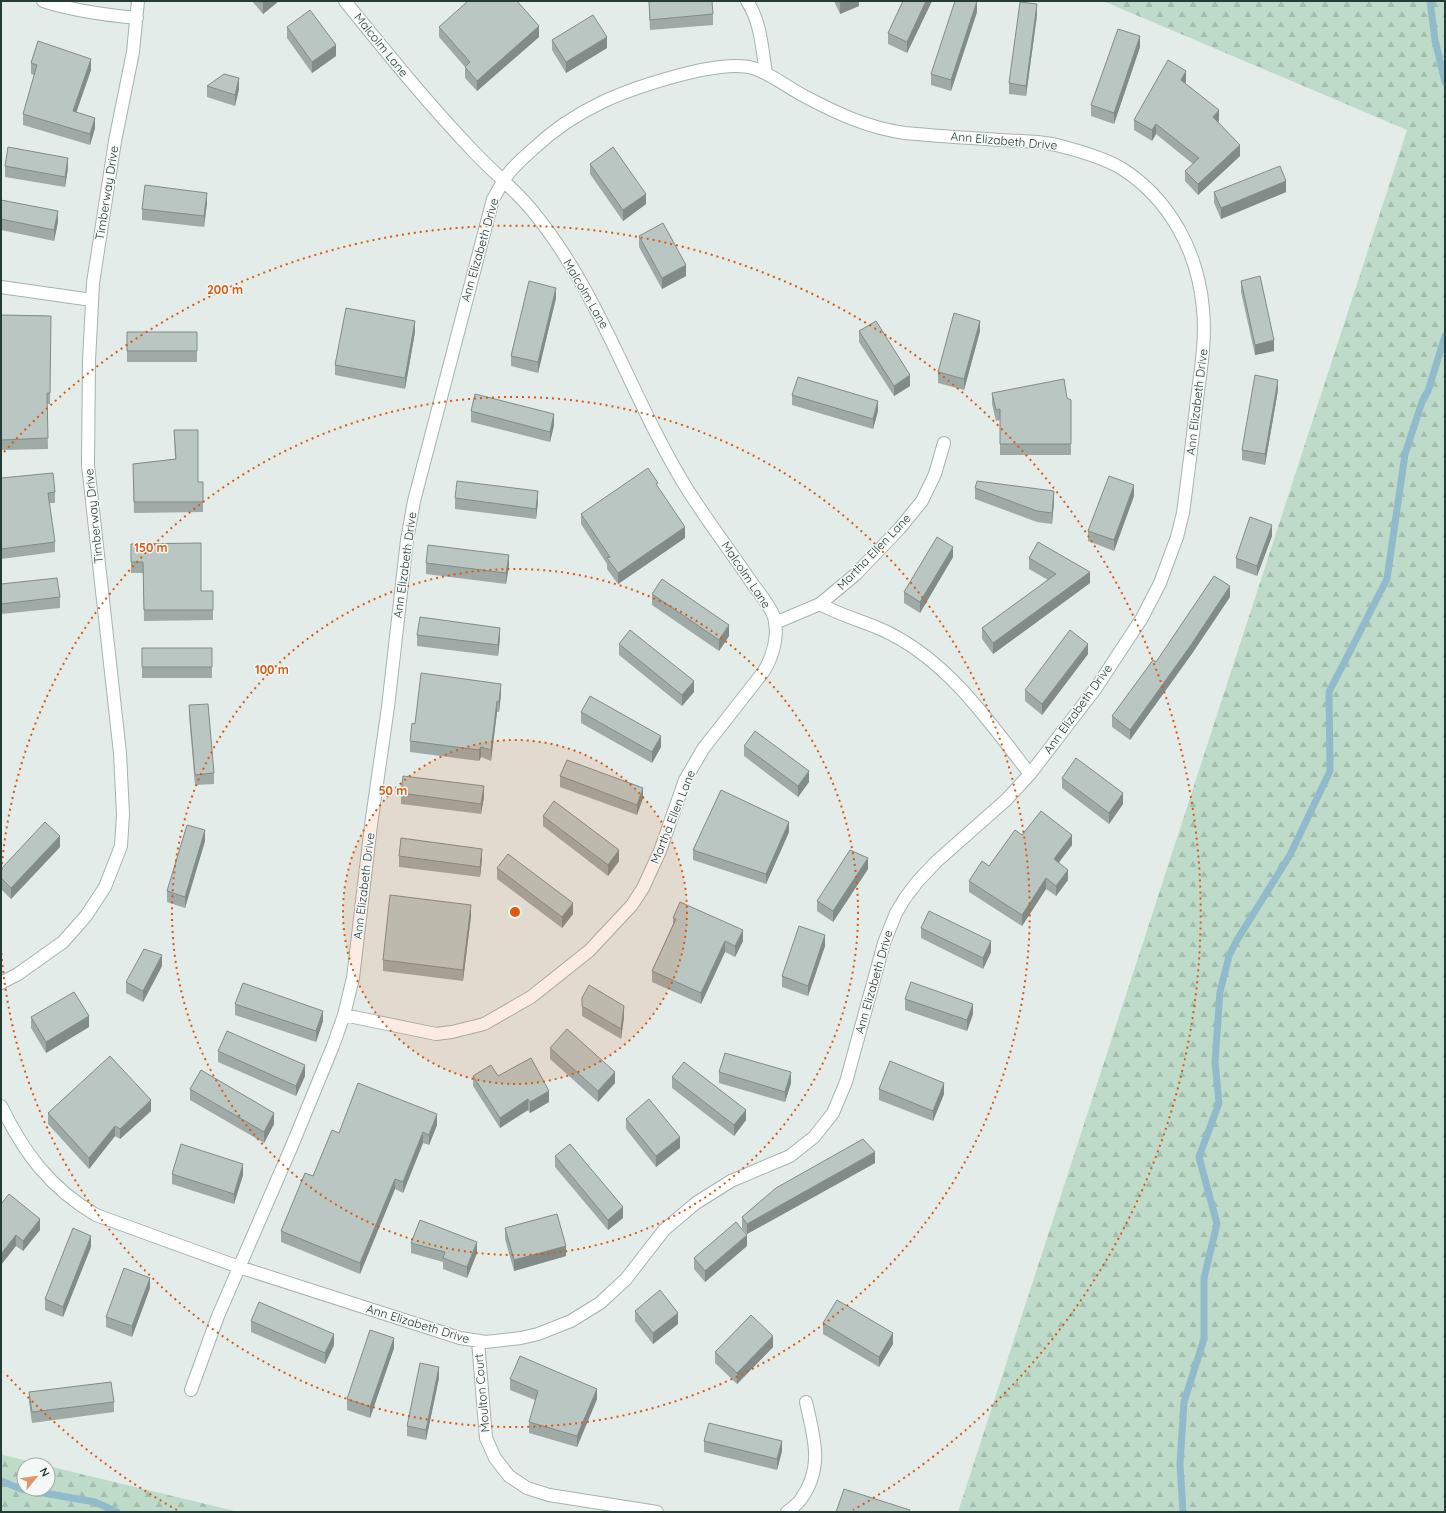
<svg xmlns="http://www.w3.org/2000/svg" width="1446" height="1513" viewBox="0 0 1446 1513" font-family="Quicksand,sans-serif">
  <defs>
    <pattern id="forest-firs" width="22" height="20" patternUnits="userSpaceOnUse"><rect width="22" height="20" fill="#bedbc9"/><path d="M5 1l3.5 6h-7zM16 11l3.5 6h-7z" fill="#a3bdad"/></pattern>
  </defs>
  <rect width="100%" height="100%" fill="#e3ece9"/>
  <path fill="url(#forest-firs)" d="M1103,1H1445V1512H958L1407,130Z
    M1,1447L3,1455L45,1465H24V1489H48V1466L239,1512H1Z"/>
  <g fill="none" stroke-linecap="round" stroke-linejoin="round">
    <path stroke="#91bbcb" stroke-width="7" d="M1430,1L1435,40L1445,82
      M1,1481L21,1489L95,1502L117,1512
      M1183,1512L1180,1464L1184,1402L1204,1339V1278L1217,1224L1199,1157L1219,1103L1215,1062L1220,992L1229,956L1237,940L1290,855L1330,771L1329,692L1387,579L1405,454L1422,402L1428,391L1445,336"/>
    <defs>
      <path id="minor" d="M43,1C74,11 105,15 137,18
        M747,1C761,22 762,49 766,73
        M1,287L92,300
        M820,604C843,617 868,622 891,634C951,665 989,722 1030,774
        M775,623L820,604L856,574L900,528L922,501L935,474L944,443
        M1,983L18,974L63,942L86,916L105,887L121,846L123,814L120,753L88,465L89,361L93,283L115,141L133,52L138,1
        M344,1015L436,1034L452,1032L484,1024L531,997L589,951L632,905L643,888L660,851L685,780L703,749L764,671C773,656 779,635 774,617C770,605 759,593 752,583C731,552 709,523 689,492C631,400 601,292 530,208C513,188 493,172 475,153C429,105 387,53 345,1
        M1,1106C24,1153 50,1188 96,1215L239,1267L460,1338L486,1342L521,1338L538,1334L571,1321L600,1303L626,1279L664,1230L696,1203L731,1181L790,1156L814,1137L833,1113L846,1082L884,943L896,913L905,898L918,881L937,861L1006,800L1030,774L1096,688L1142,618L1160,583L1177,537L1183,513C1188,475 1193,437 1197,399C1201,369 1206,339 1203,309C1198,252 1170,199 1121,168C1104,158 1083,152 1064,147C1044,141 1022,141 1001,140C969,138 937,136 905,133C869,128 838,114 806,97C788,88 772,74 753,68C735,63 702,69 684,74C626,89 576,108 532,150C524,157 515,165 508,174C502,182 498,191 493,199L414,501L407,540L388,707L371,825L353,978L344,1015L333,1046L291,1148L218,1316L191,1390
        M478,1341L486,1438L495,1458L509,1476L527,1488L549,1495L657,1512
        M787,1512C792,1508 798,1504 801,1499C824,1467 814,1438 806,1402"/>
    </defs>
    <use href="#minor" stroke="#a6b3b0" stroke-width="14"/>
    <use href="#minor" stroke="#fff" stroke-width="12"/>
  </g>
  <path fill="#9faaa7" d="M252,1H279L263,14Z
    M834,1H859V6L840,14Z
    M903,1H932L907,53L888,44V33Z
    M649,2L713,14V25L650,30L649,12Z
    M977,12L951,91L931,85V74Z
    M1037,15L1026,96L1009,94V83Z
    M287,27L336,56L312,73L287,38Z
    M439,27L539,37L477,91L465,78V67L439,37Z
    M552,40L607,48L566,73L552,50Z
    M1140,47L1114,124L1091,116V105Z
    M31,63L91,70L76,112L95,128L90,145L23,125V114L34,75L31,74Z
    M1186,82L1185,83L1219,121L1218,122L1240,156L1198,195L1185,181V171L1193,164L1156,134L1152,141L1134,130V120Z
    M207,86L239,89L235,106L207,97Z
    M590,164L646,204L623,221L590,174Z
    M5,166L68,168L65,187L5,177Z
    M1214,192H1286L1221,219L1214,203Z
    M1,200L58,222L54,241L1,230Z
    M207,203L204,227L142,220V209Z
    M639,236L686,276L662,289L639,247Z
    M1241,281L1274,351L1255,355L1241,292Z
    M556,298L538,373L511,366V356Z
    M1,315L51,316L50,404H47L48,449L1,450Z
    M859,331L910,386L894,396L859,342Z
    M980,331L964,390L938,383V372Z
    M127,332H197V362H127Z
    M415,332L405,389L335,375V365Z
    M1278,390L1265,465L1242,460V450Z
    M992,393L1067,398L1071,400V455H1000V420L996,421L992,404Z
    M792,395L878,411L873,429L792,405Z
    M471,411L554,425L550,442L471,422Z
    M174,430L198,482H203V512L134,513L133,464L175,459Z
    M1,478L55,492V503H49L55,542V552L1,559Z
    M658,488L685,538L618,584L607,569V564L581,524V514Z
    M975,488L1054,502L1052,524L1037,522L975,499Z
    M1134,496L1114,551L1088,541V531Z
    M455,498L538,502L536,519L455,509Z
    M1272,536L1257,576L1236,568V558Z
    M131,544L201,591H213V620L144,621L143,573H131Z
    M953,557L920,613L904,603V592Z
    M1029,558L1090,583L993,654L982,639V628L1048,580L1029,569Z
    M426,563L509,566L506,584L426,574Z
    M1,584L60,597V608L1,614Z
    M652,594L729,636L719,651L652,605Z
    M1230,597L1191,655L1130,740L1112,727V716L1156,662Z
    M417,635L500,638L498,656L417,646Z
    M619,644L694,692L682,706L619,655Z
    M142,648H212V678H142Z
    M1088,654L1042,715L1025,701V690Z
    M501,694L499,712H497L491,761L481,757L479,761L410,752V741L415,724Z
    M189,705L214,773V784L195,785L189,716Z
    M581,712L661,747L652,763L581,723Z
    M744,746L809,782L798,797L744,756Z
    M560,776L643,798L637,815L560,787Z
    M1062,778L1123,804L1109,824L1062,788Z
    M401,793L484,797L481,814L401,804Z
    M543,816L619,861L608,876L543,826Z
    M789,832L766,884L693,860V850Z
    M1022,835L1072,845L1059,862L1068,880L1056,896L1046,889L1022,926L969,892V881L989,866Z
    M205,841L185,908L167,902V891Z
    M60,847L11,899L1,889V869Z
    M399,856L482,859L480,877L399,867Z
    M497,868L573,914L562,928L497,879Z
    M868,869L833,922L817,911V901Z
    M471,916L463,981L383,971V960Z
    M673,918L743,941L735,957L725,952L701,1004L652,982V971L673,924Z
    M921,928L991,952L983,969L921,938Z
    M825,946L808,996L782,987V976Z
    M162,966L143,1002L126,993V982Z
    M582,998L624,1017L621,1039L582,1016Z
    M905,999L973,1014L967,1031L905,1010Z
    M235,1004L323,1021L316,1042L235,1015Z
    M31,1017L89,1027L46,1053L31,1028Z
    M550,1048L615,1083L598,1102L550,1059Z
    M218,1051L305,1076L296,1096L218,1062Z
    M719,1072L791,1083L785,1102L719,1083Z
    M473,1076H498L549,1102L530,1113L528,1110L500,1128L473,1086Z
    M672,1077L746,1120L734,1136L672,1088Z
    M190,1089L274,1124L264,1143L190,1100Z
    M879,1089L944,1094L933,1121L879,1100Z
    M151,1111L120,1139L115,1136L89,1169L48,1124V1113Z
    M626,1119L680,1148L656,1167L626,1129Z
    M437,1125L429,1145L423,1143L403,1193L395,1189L360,1274L281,1242V1231L339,1133Z
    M555,1156L623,1218L608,1230L555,1167Z
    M875,1163L747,1234L742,1228V1217Z
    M172,1174L243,1175L234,1204L172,1184Z
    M1,1204L40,1230L23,1251L16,1246Z
    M505,1228L566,1256L514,1271L505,1239Z
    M411,1243L477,1253L467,1278L443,1269V1262L411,1253Z
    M747,1246L705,1282L694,1269V1258Z
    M91,1247L63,1317L45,1310V1299Z
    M150,1288L132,1337L106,1327V1317Z
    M635,1311L678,1324L653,1344L635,1321Z
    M251,1321L334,1345L325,1364L251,1332Z
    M823,1323L893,1344L879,1367L823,1334Z
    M773,1347L737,1384L715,1363V1352Z
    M394,1348L370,1418L347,1410V1399Z
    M439,1378L426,1440L407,1436V1426Z
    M510,1379L597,1399L577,1447L529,1433V1422L535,1400L510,1390Z
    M29,1392L114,1402V1412L32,1423L29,1402Z
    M704,1441L782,1451L777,1470L704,1452Z"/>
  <path fill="#828b88" d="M266,1H279L263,14V3Z
    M846,1H859V6L840,14V3Z
    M926,1H932L907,53V42Z
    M977,1V12L951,91V80Z
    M1037,4V15L1026,96V86Z
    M539,26V37L477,91V81Z
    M1140,36V47L1114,124V113Z
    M607,37V48L566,73V62Z
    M336,45V56L312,73V62Z
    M91,59V70L73,122V111Z
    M1186,71V82L1181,91V80Z
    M239,78V89L235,106V95Z
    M1219,110V121L1213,128V117Z
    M95,118V128L90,145V134Z
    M1156,124V134L1152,141V130Z
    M1240,145V156L1198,195V184Z
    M68,158V168L65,187V177Z
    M1286,181V192L1221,219V208Z
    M207,193V203L204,227V216Z
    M646,194V204L623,221V210Z
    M58,211V222L54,241V230Z
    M686,265V276L662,289V278Z
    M556,288V298L538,373V362Z
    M415,321V332L405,389V378Z
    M980,321V331L964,390V379Z
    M1274,340V351L1255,355V345Z
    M910,375V386L894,396V386Z
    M1278,380V390L1265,465V454Z
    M878,401V411L873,429V419Z
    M554,414V425L550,442V432Z
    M1134,485V496L1114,551V540Z
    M538,491V502L536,519V509Z
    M1054,491V502L1052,524V513Z
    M1272,525V536L1257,576V566Z
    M685,527V538L618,584V573Z
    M953,547V557L920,613V602Z
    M509,555V566L506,584V573Z
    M1090,572V583L993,654V643Z
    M1230,586V597L1191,655L1130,740V730Z
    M729,625V636L719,651V640Z
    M500,628V638L498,656V645Z
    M1088,644V654L1042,715V704Z
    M694,681V692L682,706V695Z
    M501,684V694L499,712V702Z
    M497,701V712L491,761V750Z
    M661,736V747L652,763V752Z
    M481,747V757L479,761V750Z
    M809,771V782L798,797V786Z
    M484,786V797L481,814V804Z
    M643,788V798L637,815V805Z
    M1123,793V804L1109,824V813Z
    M789,822V832L766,884V874Z
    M205,830V841L185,908V897Z
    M1072,835V845L1054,869V859Z
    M60,836V847L11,899V888Z
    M482,849V859L480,877V867Z
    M619,850V861L608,876V865Z
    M868,858V869L833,922V911Z
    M1068,870V880L1056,896V886Z
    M1046,878V889L1022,926V915Z
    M573,903V914L562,928V917Z
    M471,905V916L463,981V970Z
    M743,930V941L735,957V946Z
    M825,935V946L808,996V986Z
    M725,941V952L701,1004V993Z
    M991,941V952L983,969V958Z
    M162,955V966L143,1002V991Z
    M973,1004V1014L967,1031V1020Z
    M624,1006V1017L621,1039V1029Z
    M323,1011V1021L316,1042V1031Z
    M89,1016V1027L46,1053V1042Z
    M305,1065V1076L296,1096V1086Z
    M615,1072V1083L598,1102V1091Z
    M791,1072V1083L785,1102V1092Z
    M944,1083V1094L933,1121V1111Z
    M549,1091V1102L530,1113V1102Z
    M528,1099V1110L500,1128V1118Z
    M151,1100V1111L120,1139V1129Z
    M746,1110V1120L734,1136V1125Z
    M274,1113V1124L264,1143V1132Z
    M437,1114V1125L429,1145V1135Z
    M115,1126V1136L89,1169V1158Z
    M423,1132V1143L403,1193V1182Z
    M680,1137V1148L656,1167V1156Z
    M875,1152V1163L747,1234V1224Z
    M243,1164V1175L234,1204V1194Z
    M395,1179V1189L360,1274V1263Z
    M623,1207V1218L608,1230V1220Z
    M40,1219V1230L23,1251V1241Z
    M16,1235V1246L1,1265V1254Z
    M747,1235V1246L705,1282V1271Z
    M91,1236V1247L63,1317V1307Z
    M477,1242V1253L467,1278V1267Z
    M566,1246V1256L514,1271V1260Z
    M150,1278V1288L132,1337V1326Z
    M678,1313V1324L653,1344V1333Z
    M893,1333V1344L879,1367V1357Z
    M334,1334V1345L325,1364V1353Z
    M773,1336V1347L737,1384V1373Z
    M394,1338V1348L370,1418V1407Z
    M439,1367V1378L426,1440V1430Z
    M597,1389V1399L577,1447V1436Z
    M782,1441V1451L777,1470V1459Z"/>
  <path fill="#b9c6c2" stroke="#828b88" d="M261,1H266L263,3Z
    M468,1H517L539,26L477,81L465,67L470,62L439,27Z
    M656,1H712L713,14L650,20L649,2Z
    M839,1H846L840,3Z
    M903,1H926L907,42L888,33Z
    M955,1H977L951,80L931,74Z
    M1020,2L1037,4L1026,86L1009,83Z
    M310,10L336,45L312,62L287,27Z
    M593,15L607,37L566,62L552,40Z
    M1118,29L1140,36L1114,113L1091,105Z
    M38,41L91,59L73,111L95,118L90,134L23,114L37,65L31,63Z
    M1168,60L1186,71L1181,80L1219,110L1213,117L1240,145L1198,184L1185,171L1199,158L1156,124L1152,130L1134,120Z
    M224,74L239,78L235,95L207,86Z
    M8,147L68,158L65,177L5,166Z
    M613,147L646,194L623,210L590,164Z
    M1280,166L1286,181L1221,208L1214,192Z
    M145,185L207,193L204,216L142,209Z
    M1,200L58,211L54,230L1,219Z
    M663,223L686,265L662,278L639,236Z
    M1260,276L1274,340L1255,345L1241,281Z
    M529,281L556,288L538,362L511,356Z
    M346,308L415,321L405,378L335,365Z
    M954,313L980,321L964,379L938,372Z
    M1,315L51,316L50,393H47L48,438L1,440Z
    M876,321L910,375L894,386L859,331Z
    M127,332H197V351H127Z
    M1255,375L1278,380L1265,454L1242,450Z
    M798,377L878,401L873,419L792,395Z
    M1064,379L1067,398L1071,400V444H1000V409L996,410L992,393Z
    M475,394L554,414L550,432L471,411Z
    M174,430H198V482H203V502H134L133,464L176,459Z
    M648,468L658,483L656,484L685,527L618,573L607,558L610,557L581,514Z
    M53,473L55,492L48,493L55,542L1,549V478Z
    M1109,476L1134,485L1114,540L1088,531Z
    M457,481L538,491L536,509L455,498Z
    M977,481L1054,491L1052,513L1037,511L975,488Z
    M1250,517L1272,525L1257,566L1236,558Z
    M937,537L953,547L920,602L904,592Z
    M1038,542L1090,572L993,643L982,628L1056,574L1029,558Z
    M201,543V591H213V610H144L143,562H131V544Z
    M428,545L509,555L506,573L426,563Z
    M1214,576L1230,586L1191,645L1130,730L1112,716L1153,660L1156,662Z
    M57,578L60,597L1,604V584Z
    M662,579L729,625L719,640L652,594Z
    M420,617L500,628L498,645L417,635Z
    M630,630L694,681L682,695L619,644Z
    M1070,630L1088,644L1042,704L1025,690Z
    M142,648H212V667H142Z
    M421,673L501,684L499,702L497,701L491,750L481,747L479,750L410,741L412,723L415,724Z
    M590,696L661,736L652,752L581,712Z
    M208,704L214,773L195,775L189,705Z
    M755,731L809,771L798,786L744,746Z
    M1076,758L1123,793L1109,813L1062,778Z
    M567,760L643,788L637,805L560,776Z
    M403,776L484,786L481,804L401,793Z
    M721,790L789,822L766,874L693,850Z
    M554,801L619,850L608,865L543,816Z
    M1041,811L1072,835L1054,859L1068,870L1056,886L1046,878L1022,915L969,881L982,861L989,866L1015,830L1022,835Z
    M45,822L60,836L11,888L1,878V869Z
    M187,825L205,830L185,897L167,891Z
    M401,838L482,849L480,867L399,856Z
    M850,850L868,858L833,911L817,901Z
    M508,854L573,903L562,917L497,868Z
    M390,895L471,905L463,970L383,960Z
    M680,902L743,930L735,946L725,941L701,993L652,971L676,919L673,918Z
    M929,911L991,941L983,958L921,928Z
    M799,926L825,935L808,986L782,976Z
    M144,949L162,955L143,991L126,982Z
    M911,982L973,1004L967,1020L905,999Z
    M243,983L323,1011L316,1031L235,1004Z
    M589,985L624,1006L621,1029L582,1006V998Z
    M74,992L89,1016L46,1042L31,1017Z
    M567,1029L615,1072L598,1091L550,1048Z
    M227,1031L305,1065L296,1086L218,1051Z
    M725,1053L791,1072L785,1092L719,1072Z
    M110,1056L151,1100L120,1129L115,1126L89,1158L48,1113Z
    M531,1058L549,1091L530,1102L528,1099L500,1118L473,1076L491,1065L498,1076Z
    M890,1061L944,1083L933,1111L879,1089Z
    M684,1062L746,1110L734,1125L672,1077Z
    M201,1070L274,1113L264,1132L190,1089Z
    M358,1083L437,1114L429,1135L423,1132L403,1182L395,1179L360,1263L281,1231L305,1173L313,1176L332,1130L339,1133Z
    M649,1099L680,1137L656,1156L626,1119Z
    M863,1139L875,1152L747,1224L742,1217L776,1188Z
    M181,1144L243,1164L234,1194L172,1174Z
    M570,1144L623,1207L608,1220L555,1156Z
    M9,1194L40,1219L23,1241L16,1235L1,1254V1204Z
    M557,1214L566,1246L514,1260L505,1228Z
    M420,1220L477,1242L467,1267L443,1258L445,1252L411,1243Z
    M736,1222L747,1235L705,1271L694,1258Z
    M73,1228L91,1236L63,1307L45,1299Z
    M124,1268L150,1278L132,1326L106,1317Z
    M660,1290L678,1313L653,1333L635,1311Z
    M837,1300L893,1333L879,1357L823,1323Z
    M259,1302L334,1334L325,1353L251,1321Z
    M751,1315L773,1336L737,1373L715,1352Z
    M370,1330L394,1338L370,1407L347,1399Z
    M520,1356L597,1389L577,1436L529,1422L538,1391L510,1379Z
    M420,1363L439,1367L426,1430L407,1426Z
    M111,1382L114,1402L32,1412L29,1392Z
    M709,1423L782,1441L777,1459L704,1441Z
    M844,1489L910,1510L909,1512H836Z"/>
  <circle cx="515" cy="912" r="172" fill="#de580e" fill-opacity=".12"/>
  <g fill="none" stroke="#de580e" stroke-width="2" stroke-dasharray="2 4">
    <circle cx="515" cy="912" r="172"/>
    <circle cx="515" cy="912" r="343"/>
    <path d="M1 876A515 515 0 1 1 1 948"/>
    <path d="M177 1510A687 687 0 0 1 4 1372M4 452A687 687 0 1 1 853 1510"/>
  </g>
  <g text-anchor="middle" stroke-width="3" stroke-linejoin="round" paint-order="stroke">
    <g font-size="12" fill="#253b38" stroke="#f4f8f7">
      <text transform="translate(381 45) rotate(51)" y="4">Malcolm Lane</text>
      <text transform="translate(1004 141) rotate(5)" y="4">Ann Elizabeth Drive</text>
      <text transform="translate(107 193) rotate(-81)" y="4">Timberway Drive</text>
      <text transform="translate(480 250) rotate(-74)" y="4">Ann Elizabeth Drive</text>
      <text transform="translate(586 294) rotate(60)" y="4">Malcolm Lane</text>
      <text transform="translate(1197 402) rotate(-83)" y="4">Ann Elizabeth Drive</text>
      <text transform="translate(94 516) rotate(-96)" y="4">Timberway Drive</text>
      <text transform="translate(874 552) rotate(-46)" y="4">Martha Ellen Lane</text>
      <text transform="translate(405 565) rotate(-82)" y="4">Ann Elizabeth Drive</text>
      <text transform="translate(746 575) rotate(56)" y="4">Malcolm Lane</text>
      <text transform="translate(1078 709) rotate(-54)" y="4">Ann Elizabeth Drive</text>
      <text transform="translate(673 817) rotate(-68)" y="4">Martha Ellen Lane</text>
      <text transform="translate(364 886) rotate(-83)" y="4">Ann Elizabeth Drive</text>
      <text transform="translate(874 982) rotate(-74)" y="4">Ann Elizabeth Drive</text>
      <text transform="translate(418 1324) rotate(17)" y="4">Ann Elizabeth Drive</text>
      <text transform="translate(482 1393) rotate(-95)" y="4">Moulton Court</text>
    </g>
  </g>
  <circle cx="515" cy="912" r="6" fill="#de580e" stroke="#f4f8f7" stroke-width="2"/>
  <g font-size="12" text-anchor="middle" font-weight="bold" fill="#de580e" stroke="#f4f8f7" stroke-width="3" stroke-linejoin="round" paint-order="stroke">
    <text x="225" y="294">200 m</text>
    <text x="151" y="552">150 m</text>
    <text x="272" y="674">100 m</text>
    <text x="393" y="795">50 m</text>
  </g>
  <rect width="1446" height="1513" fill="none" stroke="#253b38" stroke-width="4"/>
  <g transform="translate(36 1477) rotate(61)"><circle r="19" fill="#f4f8f7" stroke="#a1acab"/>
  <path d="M0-3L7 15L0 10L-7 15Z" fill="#e59568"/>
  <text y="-6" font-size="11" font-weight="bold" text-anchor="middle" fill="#253b38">N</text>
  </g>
</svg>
